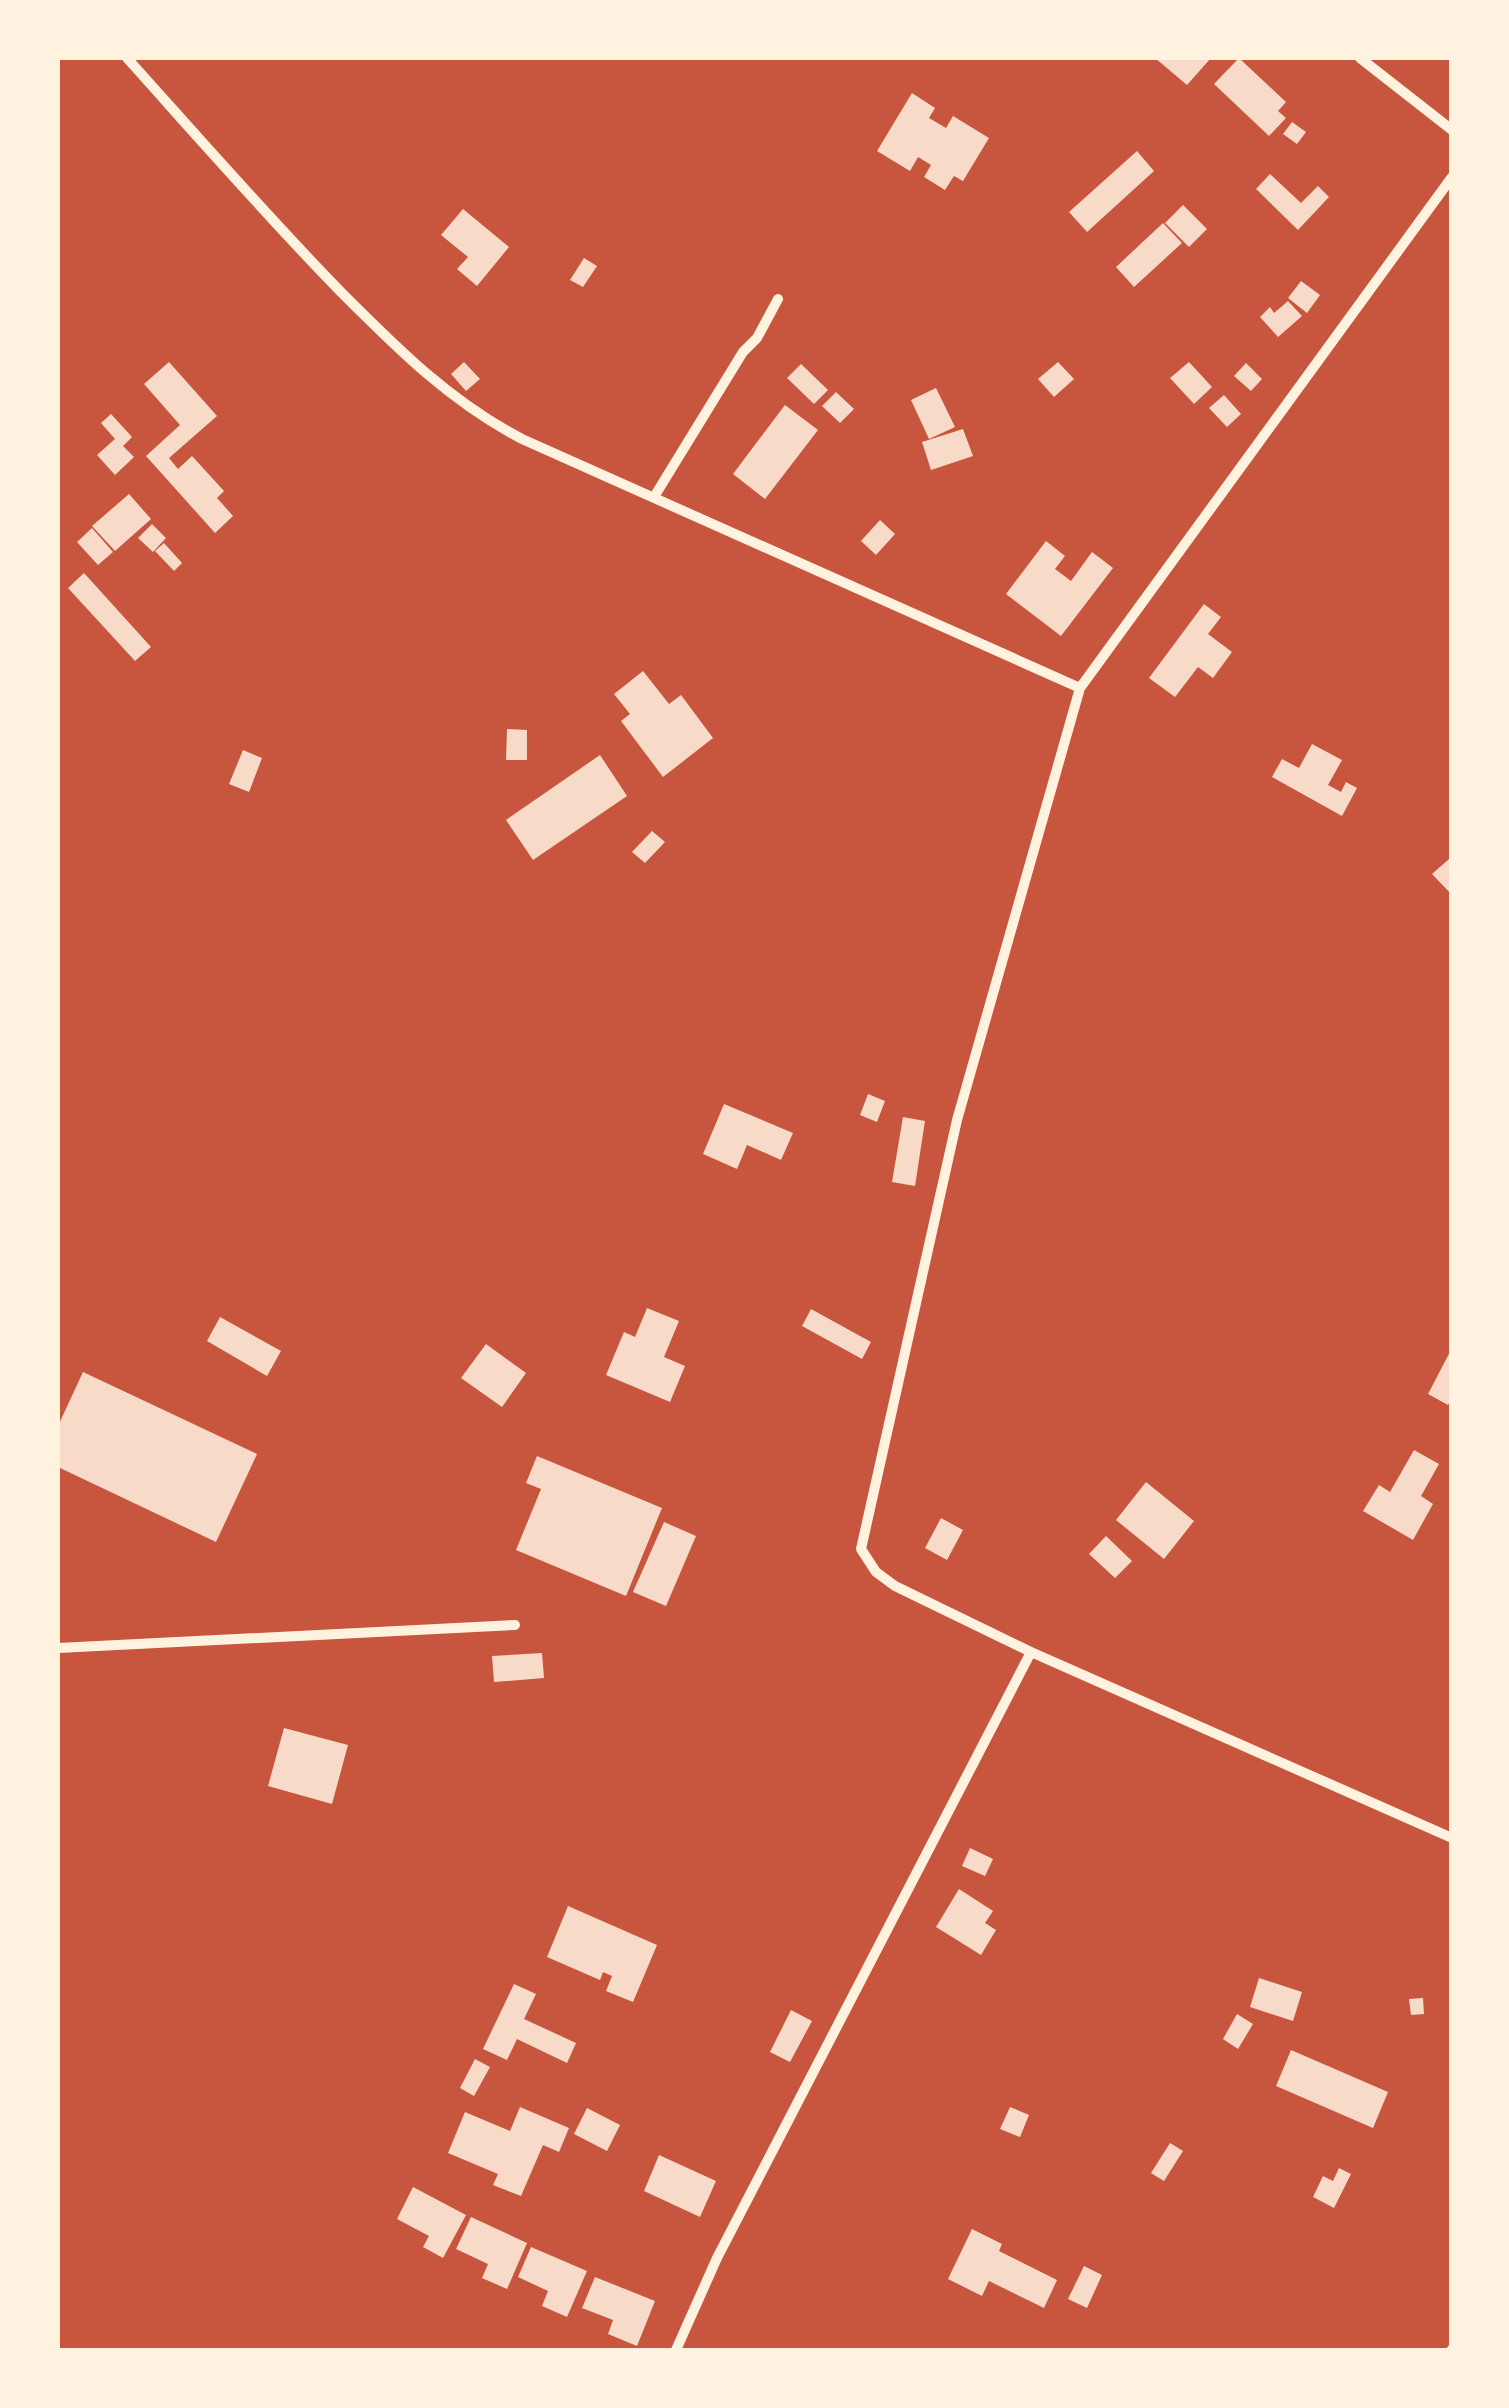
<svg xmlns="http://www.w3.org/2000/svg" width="1509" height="2408" viewBox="0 0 1509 2408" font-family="'Sofia Sans Condensed',sans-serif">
  <rect width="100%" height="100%" fill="#c8553d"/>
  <path fill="#f7dbc8" d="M1155,58H1211L1187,85Z
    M1239,58L1286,102L1278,111L1286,118L1269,136L1214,84Z
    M912,93L935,108L929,118L946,128L953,116L989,138L963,181L954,176L945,190L924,177L931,165L918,157L910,171L877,151Z
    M1292,122L1306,132L1297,144L1283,134Z
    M1137,151L1154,171L1087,232L1069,212Z
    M1270,174L1301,203L1318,186L1329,197L1298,230L1256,189Z
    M1183,205L1207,229L1189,247L1165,223Z
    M463,209L509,247L477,286L457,269L468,257L441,235Z
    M1163,223L1182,243L1134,287L1116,267Z
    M584,258L597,266L583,287L570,280Z
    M1301,281L1320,295L1307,313L1288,298Z
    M1288,301L1302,316L1278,337L1260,317L1270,307L1274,313Z
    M169,362L217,416L169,458L178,469L192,456L224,491L217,498L233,516L215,533L146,456L180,425L144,384Z
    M464,362L480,379L466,391L451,374Z
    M1058,362L1074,379L1054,397L1038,379Z
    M1189,362L1212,387L1194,404L1170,378Z
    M1246,363L1262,379L1251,391L1234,376Z
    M801,364L828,390L814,404L787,378Z
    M936,388L955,427L929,439L911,400Z
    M836,392L854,409L840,423L822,406Z
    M1224,395L1241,414L1227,427L1209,408Z
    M785,405L818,430L765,499L733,474Z
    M111,414L132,437L123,446L134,457L115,475L97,455L115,439L101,423Z
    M963,429L973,456L931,470L922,442Z
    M129,494L151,519L115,551L92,526Z
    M880,520L895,534L876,555L861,541Z
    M152,524L166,538L153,552L138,538Z
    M92,528L113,552L98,565L77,542Z
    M1046,541L1065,556L1055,569L1071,581L1092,552L1113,568L1061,636L1006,594Z
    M164,543L182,563L174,571L155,551Z
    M84,573L151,647L135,661L68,588Z
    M1204,604L1221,617L1208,634L1232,652L1213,678L1198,667L1175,697L1149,678Z
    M643,671L669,704L681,695L713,738L663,777L621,721L630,714L614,694Z
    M507,729L527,730V760H506Z
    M1312,744L1342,760L1328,785L1341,792L1346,782L1357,788L1342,816L1272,777L1282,759L1299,768Z
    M243,750L262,758L249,792L229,784Z
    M600,755L627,796L533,860L506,820Z
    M652,831L665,842L645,863L632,852Z
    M1449,859L1452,861V895L1432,874Z
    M868,1094L885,1101L877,1122L860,1115Z
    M724,1104L793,1133L781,1160L747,1145L737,1169L703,1154Z
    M903,1117L925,1121L915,1186L892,1182Z
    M647,1308L679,1321L664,1357L685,1366L670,1402L606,1375L624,1332L635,1337Z
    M811,1309L871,1342L862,1359L802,1326Z
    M220,1317L281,1351L267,1376L207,1341Z
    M486,1344L526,1373L502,1407L461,1378Z
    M1452,1348V1398L1448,1405L1428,1394Z
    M83,1372L257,1454L216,1542L58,1467V1426Z
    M1414,1450L1439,1464L1421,1496L1433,1504L1413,1540L1363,1511L1379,1485L1390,1492Z
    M537,1456L662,1508L626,1596L516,1550L541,1489L526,1483Z
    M1146,1482L1194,1521L1164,1559L1116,1520Z
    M941,1518L963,1530L947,1560L925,1548Z
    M664,1522L696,1536L666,1606L633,1592Z
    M1106,1536L1132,1561L1115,1578L1089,1554Z
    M542,1653L544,1678L494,1682L492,1656Z
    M284,1728L348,1745L332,1804L268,1786Z
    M970,1848L993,1859L985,1876L962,1866Z
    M959,1889L993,1911L985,1923L996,1930L981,1955L936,1927Z
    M568,1906L657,1945L633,2002L606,1991L612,1976L603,1972L600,1980L547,1957Z
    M1259,1978L1302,1992L1293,2021L1250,2007Z
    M514,1984L536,1994L524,2019L576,2043L567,2063L517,2039L507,2060L483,2049Z
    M1423,1998L1424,2014L1411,2015L1409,1999Z
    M791,2010L812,2021L790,2062L770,2052Z
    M1237,2014L1253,2024L1238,2049L1223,2039Z
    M1291,2050L1388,2092L1373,2128L1276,2086Z
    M475,2059L490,2067L474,2096L460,2088Z
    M520,2107L569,2128L559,2152L543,2145L521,2196L493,2185L498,2174L448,2153L465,2112L510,2131Z
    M1010,2107L1029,2115L1020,2137L1000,2129Z
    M587,2108L620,2125L607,2151L574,2134Z
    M1170,2143L1183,2151L1164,2181L1151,2173Z
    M659,2155L716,2181L700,2217L644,2191Z
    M1339,2168L1351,2174L1334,2208L1313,2197L1323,2176L1333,2181Z
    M413,2187L466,2215L443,2258L423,2247L429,2236L397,2219Z
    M471,2217L527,2243L507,2289L482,2278L488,2264L456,2249Z
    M972,2229L1002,2244L999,2251L1057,2280L1044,2308L989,2281L982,2296L948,2279Z
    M531,2247L587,2271L567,2317L542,2306L548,2291L518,2277Z
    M1084,2266L1102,2275L1087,2308L1068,2299Z
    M595,2277L655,2301L637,2346L608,2334L613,2320L582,2308Z"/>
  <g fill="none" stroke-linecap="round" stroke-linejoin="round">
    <path stroke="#fff3e0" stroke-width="6" d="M1449,2350L1452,2346"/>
    <path stroke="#fff3e0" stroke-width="10" d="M127,58C197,136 266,215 339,290C397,348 449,401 522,439L1080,688
      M1360,58L1452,130
      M1452,177L1080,688L957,1120L861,1549L876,1572L895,1586L1031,1652L1452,1838
      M654,497L743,352L757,338L778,299
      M58,1648L515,1625
      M676,2350L717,2258L1031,1652"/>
  </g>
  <rect width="1509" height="2408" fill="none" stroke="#fff3e0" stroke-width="120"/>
</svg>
